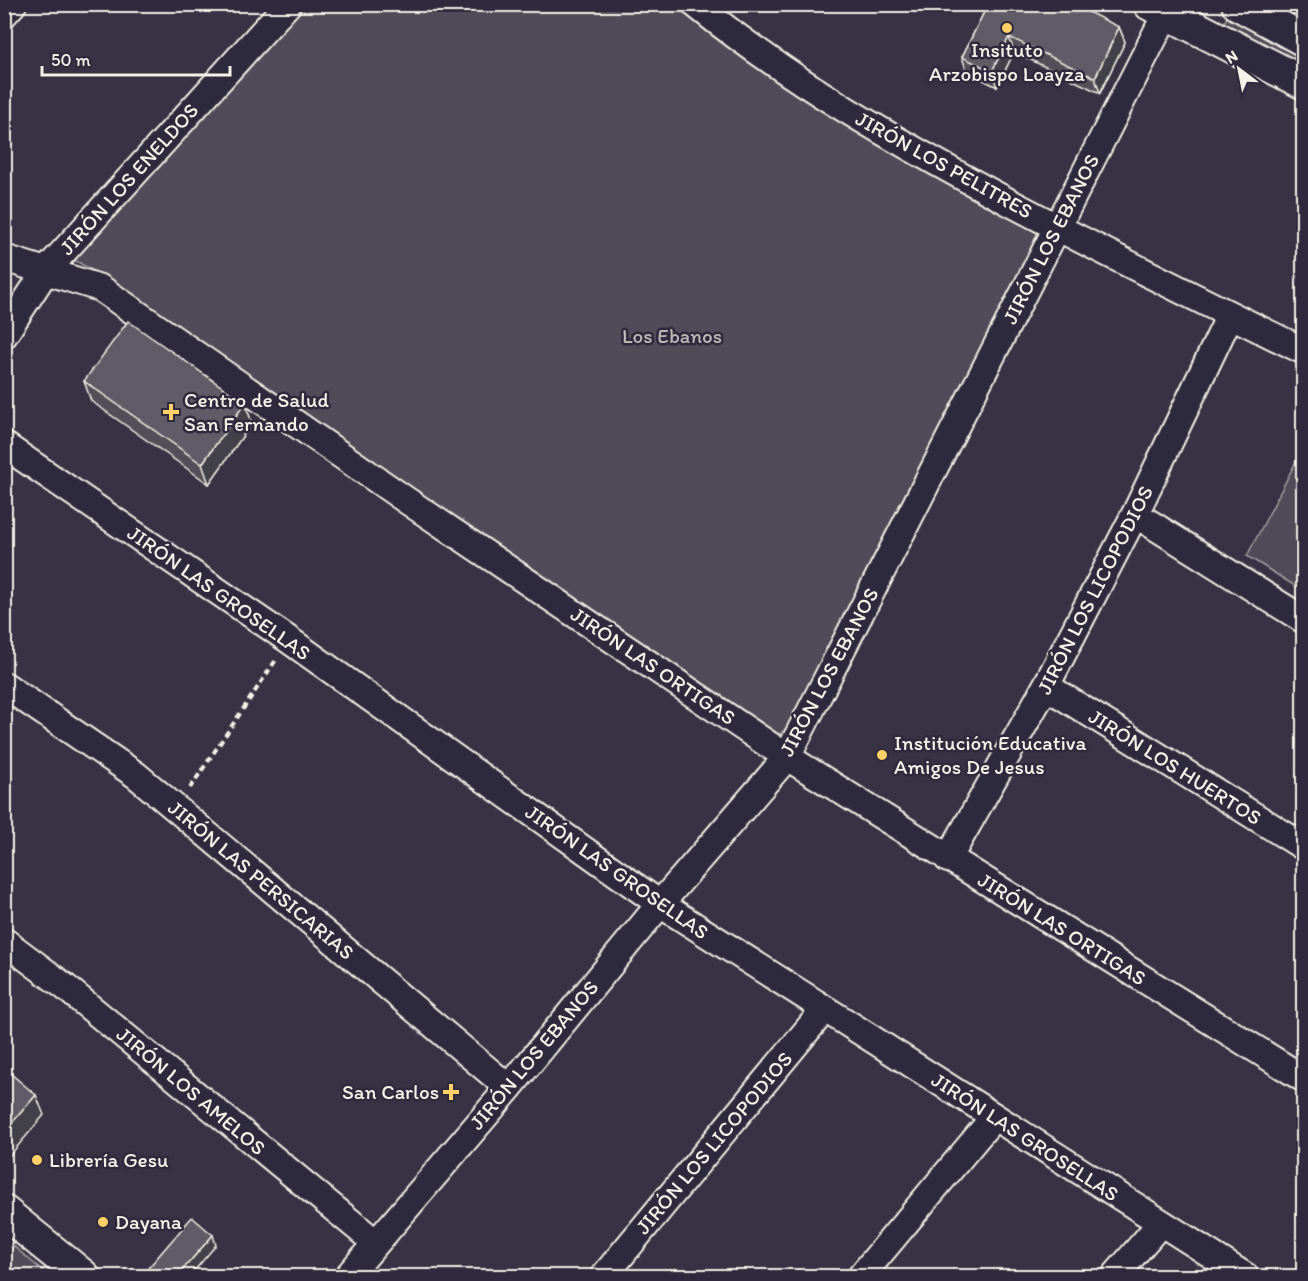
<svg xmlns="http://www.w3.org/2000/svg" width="1308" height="1281" viewBox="0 0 1308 1281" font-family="Itim,sans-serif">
  <rect width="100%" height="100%" fill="#373244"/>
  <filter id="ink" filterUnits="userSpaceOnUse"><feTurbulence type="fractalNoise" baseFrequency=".0167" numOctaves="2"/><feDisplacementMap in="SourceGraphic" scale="12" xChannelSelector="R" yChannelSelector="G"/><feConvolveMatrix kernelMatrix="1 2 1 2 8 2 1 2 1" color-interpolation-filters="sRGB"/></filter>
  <g filter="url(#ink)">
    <path fill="#504b59" stroke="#a29ea0" stroke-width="1.5" d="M303,4L679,5L739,51L1038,229L1035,240L786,729L774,738L100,275L71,258Z
      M1228,15L1303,54V70L1221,29Z
      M1303,448L1304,591H1303L1247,556Z
      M4,1239H5L49,1276H5Z"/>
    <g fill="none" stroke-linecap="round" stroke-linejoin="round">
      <defs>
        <path id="minor" d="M695,4C791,82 899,143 1007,201C1105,253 1204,302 1304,351
          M4,14L13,4
          M4,258L100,288L406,500L787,757L1304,1079
          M4,335L45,272L288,4
          M4,445L289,640L660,904L1245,1276
          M1135,514L1304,620
          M4,685L136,775L509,1088
          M1046,686L1304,847
          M948,859L1046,686L1135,514L1230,315
          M4,941L64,986L376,1243
          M348,1276L509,1088L660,904L787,757L1166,14
          M604,1276L824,1010
          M861,1276L994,1117
          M1115,1276L1160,1224"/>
        <path id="major" d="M1150,4L1304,83
          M1238,4L1304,40
          M4,1212L83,1276"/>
      </defs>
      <use href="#minor" stroke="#f4f1e8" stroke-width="30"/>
      <use href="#major" stroke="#f4f1e8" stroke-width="36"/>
      <path stroke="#f4f1e8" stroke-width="4" stroke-dasharray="6 4.5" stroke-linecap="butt" d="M190,788L276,660
        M1302,1276L1304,1274"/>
      <use href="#minor" stroke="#2f2a3d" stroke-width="26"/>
      <use href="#major" stroke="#2f2a3d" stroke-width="32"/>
    </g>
    <path fill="#524f59" stroke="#f4f1e8" stroke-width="1.5" d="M988,4L1119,27L1125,42L1100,93L1014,52L997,87L967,72L962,57Z
      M84,381L252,423L209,484L91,401Z"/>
    <path fill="#424048" stroke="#f4f1e8" stroke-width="1.5" d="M1119,27L1125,42L1100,93L1095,78Z
      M1009,37L1014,52L997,87L992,71Z
      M245,403L252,423L209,484L202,464Z
      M36,1095L44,1115L6,1160L4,1156V1132Z
      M213,1235L216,1245L190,1276H177Z"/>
    <path fill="#5f5c67" stroke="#f4f1e8" stroke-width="1.5" d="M988,4H1072L1119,27L1095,78L1009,37L992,71L962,57Z
      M128,321L245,403L202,464L84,381Z
      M4,1068L36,1095L4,1132Z
      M192,1217L213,1235L177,1276H148L144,1273Z"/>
  </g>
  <g fill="#ffd166" stroke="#2f2a3d" stroke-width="2">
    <circle cx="1007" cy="28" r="6"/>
    <path d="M168 403h6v6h6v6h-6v6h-6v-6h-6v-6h6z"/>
    <circle cx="882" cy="755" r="6"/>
    <path d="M448 1083h6v6h6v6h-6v6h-6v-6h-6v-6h6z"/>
    <circle cx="37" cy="1160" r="6"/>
    <circle cx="103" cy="1222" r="6"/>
  </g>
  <g text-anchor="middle" stroke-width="5" stroke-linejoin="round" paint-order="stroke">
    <g font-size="21" fill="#f4f1e8" stroke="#2f2a3d" text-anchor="start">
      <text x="1007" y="57" text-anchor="middle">Insituto<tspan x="1007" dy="24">Arzobispo Loayza</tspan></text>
      <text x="184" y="407">Centro de Salud<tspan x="184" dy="24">San Fernando</tspan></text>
      <text x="894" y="750">Institución Educativa<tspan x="894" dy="24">Amigos De Jesus</tspan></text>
      <text x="439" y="1099" text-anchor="end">San Carlos</text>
      <text x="49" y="1167">Librería Gesu</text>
      <text x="115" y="1229">Dayana</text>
    </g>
    <g font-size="21" fill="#f4f1e8" stroke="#2f2a3d">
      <text transform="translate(944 165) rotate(29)" y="7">JIRÓN LOS PELITRES</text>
      <text transform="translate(129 179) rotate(-48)" y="7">JIRÓN LOS ENELDOS</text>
      <text transform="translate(1051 239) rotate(-63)" y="7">JIRÓN LOS EBANOS</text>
      <text transform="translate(1095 590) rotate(-63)" y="7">JIRÓN LOS LICOPODIOS</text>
      <text transform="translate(219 593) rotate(35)" y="7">JIRÓN LAS GROSELLAS</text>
      <text transform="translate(653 666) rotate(34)" y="7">JIRÓN LAS ORTIGAS</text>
      <text transform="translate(829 672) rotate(-62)" y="7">JIRÓN LOS EBANOS</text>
      <text transform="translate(1175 767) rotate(32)" y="7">JIRÓN LOS HUERTOS</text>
      <text transform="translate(617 872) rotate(35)" y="7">JIRÓN LAS GROSELLAS</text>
      <text transform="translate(261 880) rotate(40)" y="7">JIRÓN LAS PERSICARIAS</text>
      <text transform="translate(1062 929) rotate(32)" y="7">JIRÓN LAS ORTIGAS</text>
      <text transform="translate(534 1055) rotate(-50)" y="7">JIRÓN LOS EBANOS</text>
      <text transform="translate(191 1091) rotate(40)" y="7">JIRÓN LOS AMELOS</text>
      <text transform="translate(1025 1137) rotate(33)" y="7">JIRÓN LAS GROSELLAS</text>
      <text transform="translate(714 1143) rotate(-50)" y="7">JIRÓN LOS LICOPODIOS</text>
    </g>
    <g font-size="21" fill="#bbb7b6" stroke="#2f2a3d">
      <text x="672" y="343">Los Ebanos</text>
    </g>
  </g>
  <rect width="1308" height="1281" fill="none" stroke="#2f2a3d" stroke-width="24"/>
  <rect x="12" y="12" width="1284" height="1257" fill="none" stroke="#f4f1e8" stroke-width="2" filter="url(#ink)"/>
  <g transform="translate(1239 69) rotate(328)" stroke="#2f2a3d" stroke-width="4.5" paint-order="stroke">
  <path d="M0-4.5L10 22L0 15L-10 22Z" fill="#f4f1e8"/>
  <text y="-9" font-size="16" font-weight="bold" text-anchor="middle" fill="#f4f1e8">N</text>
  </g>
  <path d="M42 66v9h188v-9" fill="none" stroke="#f4f1e8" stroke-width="3"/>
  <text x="51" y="66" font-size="18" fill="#f4f1e8" stroke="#2f2a3d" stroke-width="4.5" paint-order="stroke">50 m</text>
</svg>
